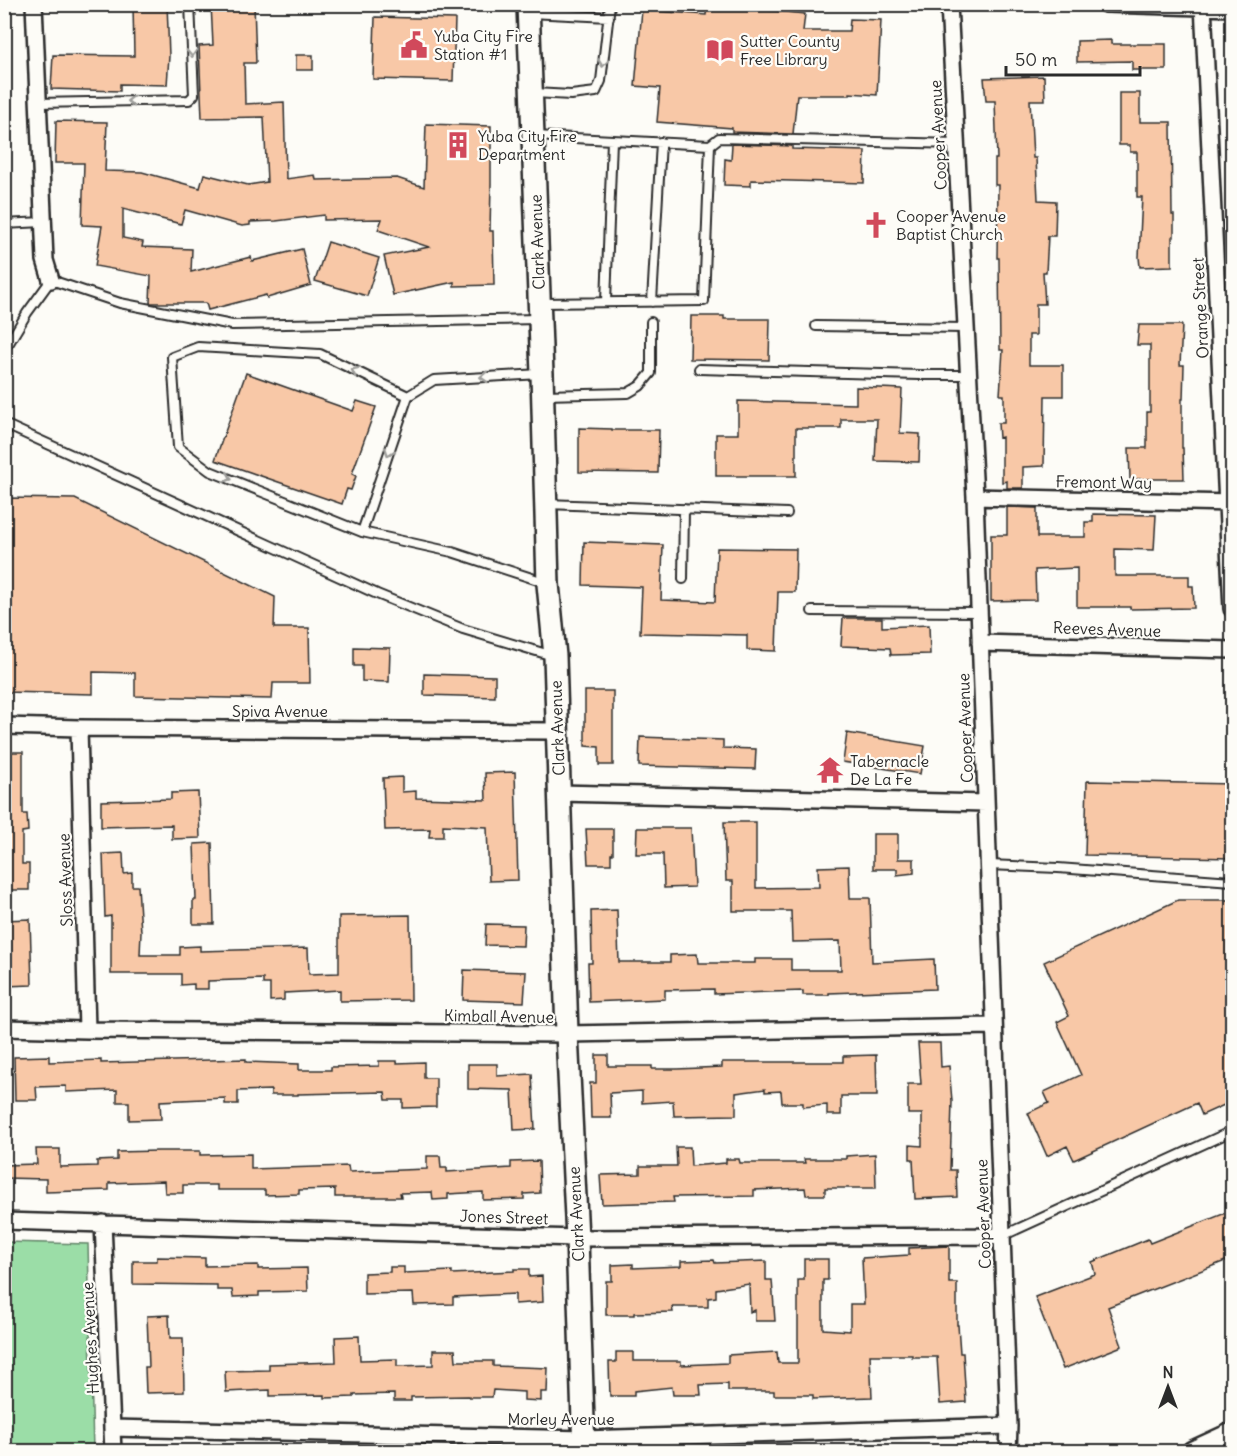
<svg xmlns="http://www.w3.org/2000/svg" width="1237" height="1456" viewBox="0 0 1237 1456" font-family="Delius,sans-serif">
  <rect width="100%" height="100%" fill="#fdfcf7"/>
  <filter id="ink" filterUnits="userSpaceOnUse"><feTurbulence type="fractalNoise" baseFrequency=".0167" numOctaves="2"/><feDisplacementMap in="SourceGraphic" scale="12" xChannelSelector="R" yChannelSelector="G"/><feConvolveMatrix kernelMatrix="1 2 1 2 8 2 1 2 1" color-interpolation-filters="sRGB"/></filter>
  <g filter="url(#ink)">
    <path fill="#9bdda7" stroke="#638469" stroke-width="1.5" d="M5,1242L88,1244L93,1451H5Z"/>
    <path fill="#f8c8a7" stroke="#2b2b2b" stroke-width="1.5" d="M133,4H167L169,56L167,85L120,84V91L51,89L53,55L134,56Z
      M211,4H254L256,63H244L245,104L284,102L286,179L315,175L316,180L397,178L424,187L426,124L491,126V183L490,231H493L494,285L454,286V282L393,295L384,256L429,247L378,230L382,219L324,220V215L276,221L250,222V225L242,226L185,210L181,224L123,209V238L143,242L142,247L192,249L191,272L251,257L252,261L302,249L311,285L267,298L266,295L208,310L206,303H150L151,276L95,266L102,226L82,225L84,163H55L56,121L107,122L105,171L142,172L200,188L204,174L248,185L267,182L264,117L202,118L199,46L213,45Z
      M707,4L805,14L803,31H849L850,19L881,20L877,95L850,93V95H797L793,134L732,132V128L657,122L660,88L635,86L642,10L706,15Z
      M375,17L455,19L453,81L373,79Z
      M1111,40V44H1166V70H1132V61L1077,62V41Z
      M296,55H313V70H296Z
      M1044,76L1045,100H1030L1033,158H1036L1038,200L1056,201L1055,236H1048L1046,272H1043L1045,304H1036V335H1029V365H1063V396H1045L1044,466L1023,467V488H1007V481L1002,482V437L999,438L998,423H1004V395H1000L1003,350H1000L999,258H997L998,185H995V159H997L995,101H986L984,78Z
      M1119,93H1140V122H1171L1172,215H1174V237H1172V266L1140,267L1139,257L1142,197H1137V152H1130V145H1119Z
      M732,144L792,146V149L865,151L864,183L751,180V186L724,185L725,159L731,160Z
      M328,242L379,258L367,296L315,281Z
      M691,316H724V319H770L769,360L690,359Z
      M1139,325H1182L1180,365H1184L1183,399H1182V448H1183L1184,479H1130L1129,448H1147V412H1150V345H1137Z
      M246,373L353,411L357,401L376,407L352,474L356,476L351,490L347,489L342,504L215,460Z
      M856,387L902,389L900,433L920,434L919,462L875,461L877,419H841V428H796V476H716V434H738V401L856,404Z
      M579,428L612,429V430H659L658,473L579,472Z
      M4,498L75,499L275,597L274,628H309L310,683H273L272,699L135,696V673L93,672V694L4,692Z
      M1007,507L1037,508V537H1085V522H1093V514L1156,515L1154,550L1115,549V576H1189V586H1193L1194,608L1130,609V607H1077V568L1035,570L1036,600L991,601V535H1007Z
      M584,542L663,545L661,600L715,602L717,548L796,549L795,592H778L776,651L747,650V635L640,633L642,587L583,585Z
      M843,618H882V627L929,625L930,654L891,655L890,648L841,646Z
      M354,647L390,648L389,682L362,681V666H354Z
      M424,674L495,676V697L424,695Z
      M585,691H613V765H599V747L585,746Z
      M847,733L925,746L920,774L843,762Z
      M640,737L723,740V748L756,749L755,769L639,766Z
      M4,752H23V814H27L28,831L22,832V864H29V890H4Z
      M515,772L518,880L489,881L487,827L443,825V837H429L430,829L385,830L383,778L402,777V792L416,791V798L486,800L485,773Z
      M1087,781L1233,784V858L1085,855Z
      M198,792L200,838L172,839V825L101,827V801L171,799V793Z
      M724,822H756V888L819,887L818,867L849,866L850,898H870L872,962L934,959L935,989L829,993V995H803V991L714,994V989L665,990V999L589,1002L588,963H592L591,911L617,910L619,962H670V955L697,954L698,963H755V959H791V970H841L840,941L792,942L791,911H733V881H726Z
      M637,828H691L694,887L664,888L663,854H636Z
      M586,829H613V854H611V864H588Z
      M873,834H898V859H914V873L897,875V869H873Z
      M212,843L214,924H193V900H196L194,844Z
      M123,853L124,874L132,873V886H138L141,932L140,955H180V947L200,946V951L308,948L309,974L339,973V916L410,915L411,1000L340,1001V990L284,993V1000L270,1001V984H263V979L208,981V989H194V984L181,985V974H111V916L105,917L103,854Z
      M1178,900H1233V1101L1202,1115L1197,1103L1074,1160L1067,1146L1047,1156L1028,1113L1049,1103L1044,1092L1081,1075L1057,1022L1069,1016L1044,962Z
      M30,919L32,985L5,986L4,920Z
      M486,924L524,925L523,946L485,945Z
      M464,970L526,972L524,1002L463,1000Z
      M918,1043H940L941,1067L949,1066L952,1101L950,1170H956L957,1197L915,1199L913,1159H910V1145L922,1146V1114H908V1084H921Z
      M596,1055H608V1066H652V1069H677L722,1067V1062H843V1056L876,1055L877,1096H841V1115H827V1105L803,1107V1103H782L781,1091L765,1092V1089L736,1093V1115L674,1116L673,1101L642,1103V1091L610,1093L611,1118H591L590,1083H596Z
      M49,1056V1062L101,1060V1063L246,1059V1062L299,1064V1070H331V1067L379,1066V1061H397V1063L424,1062V1078H436V1107L403,1108V1100H386L385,1092L298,1094V1095H271V1090L238,1091V1104H225V1098L160,1101L161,1119L129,1120V1102H117V1090L66,1092V1086L36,1087L37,1100H15L14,1057Z
      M468,1064H497V1076L532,1074L535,1129L514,1130L512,1090L468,1089Z
      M676,1147H690L691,1166L726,1163V1159H739L740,1163H805L804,1159H846V1156L875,1154L876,1188H825V1195H806L805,1188L754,1190V1196L673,1197L674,1202L602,1204L600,1175L640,1174V1166H677Z
      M36,1149H60V1167L97,1166V1161L117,1160V1152L158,1151H200V1155L251,1154V1169L348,1166L349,1172L427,1169V1156H440L441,1168H447V1172L511,1168V1162L539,1161L540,1193L524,1194V1199L483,1200V1192L448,1194V1199L433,1200L432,1192L400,1193L401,1197H335V1189L299,1190V1194L265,1195V1190H217V1185H183V1193H165L164,1181L109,1183V1190L46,1192V1179L4,1178V1165L37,1164Z
      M1233,1210V1258L1108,1307L1122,1346L1063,1369L1035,1297L1095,1274L1092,1262L1148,1239L1150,1243Z
      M949,1246V1283H957V1325H958L960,1353H963L966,1402L940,1404L937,1357H912V1355H870L872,1397L813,1399V1395H774V1391H728V1384L700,1385L701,1395H673L672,1387L634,1391V1396H610L609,1362H616V1352H633V1361H681V1365L728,1363V1355L777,1352L778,1363H798V1280H804V1259H828V1280H823V1329L850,1331V1304H864L862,1258L909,1255V1248Z
      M157,1257L205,1258V1266L258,1265V1269L307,1268L308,1291L259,1292V1296L233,1297L232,1290H217V1285L133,1284V1261H157Z
      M714,1260L715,1263L766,1261V1280H772L775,1321H755V1310L750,1312L749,1284L716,1289V1297L708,1298V1307H672L673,1312L634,1313V1315H606V1281H612V1265L633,1264V1268L681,1266V1261Z
      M390,1267H404V1273L452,1271V1274L514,1271V1269H529V1277L542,1276L543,1302L515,1304V1294L453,1297V1304L414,1305L413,1293L364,1294V1273L390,1272Z
      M169,1315L170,1338H183L184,1392L146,1393L145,1367H149L147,1316Z
      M359,1336L360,1360L397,1359V1366L433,1365V1350H455L456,1361H493V1366L548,1368L547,1392H541V1401L524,1400V1392L493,1390L492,1397H469V1396L411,1397V1401H394V1394L354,1395V1397L325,1398V1395L270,1396V1390L226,1392L225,1371L269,1370V1364L336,1362L335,1337Z"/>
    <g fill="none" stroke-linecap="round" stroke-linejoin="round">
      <defs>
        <path id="lane" d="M530,13L609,17
          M534,93L571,95L596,92L601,81L610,4
          M38,103L189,100L194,95L190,4
          M535,136L710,145L704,301L541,303
          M710,145L719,138L957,144
          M4,224L43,222
          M606,302L612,140
          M652,302L661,142
          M816,326L966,328
          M4,343H9L27,313L51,280L120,303L232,325L538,319
          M699,369L919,375H969
          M544,395L628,393L640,386L651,373V322
          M408,396L320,354L198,347L172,357L178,447L210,471L362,532L452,552L547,583
          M4,424L377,594L463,629L553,656
          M547,504L787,513
          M362,532L408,396L434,380L541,374
          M683,579L684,509
          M812,611L979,612
          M988,865L1058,868L1232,881
          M1002,1236L1232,1131"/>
        <path id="street" d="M34,4L45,260L51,280
          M949,4L975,497L1009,1426L1008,1452
          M1105,4L1232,8
          M1203,4L1232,609
          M975,497L1232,503
          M980,643L1232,650
          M4,726L79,728L556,731
          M79,728L87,1030
          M559,793L986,803
          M4,1028L87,1030L567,1034L993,1026
          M4,1221L577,1238L1002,1236
          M103,1223L113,1452
          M112,1428L584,1439L1009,1426"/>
        <path id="secondary" d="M528,4L542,374L548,584L555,656L567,1034L577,1238L584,1452
          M1193,1452L1232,1434"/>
      </defs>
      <use href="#lane" stroke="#2b2b2b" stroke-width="12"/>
      <use href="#street" stroke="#2b2b2b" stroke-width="20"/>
      <use href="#secondary" stroke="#2b2b2b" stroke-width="26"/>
      <use href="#lane" stroke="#fdfcf7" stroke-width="8"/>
      <use href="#street" stroke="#fdfcf7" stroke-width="15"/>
      <use href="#secondary" stroke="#fdfcf7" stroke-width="21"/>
    </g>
    <defs><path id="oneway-chevron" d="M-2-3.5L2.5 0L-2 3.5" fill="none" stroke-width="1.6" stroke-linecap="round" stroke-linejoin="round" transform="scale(1.5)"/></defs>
    <g stroke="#9e9e9b">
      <use href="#oneway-chevron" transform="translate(192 53) rotate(88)"/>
      <use href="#oneway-chevron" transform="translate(603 63) rotate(97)"/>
      <use href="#oneway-chevron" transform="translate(131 101) rotate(179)"/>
      <use href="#oneway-chevron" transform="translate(355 371) rotate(-154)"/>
      <use href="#oneway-chevron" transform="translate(484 377) rotate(177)"/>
      <use href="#oneway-chevron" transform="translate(389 452) rotate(109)"/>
      <use href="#oneway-chevron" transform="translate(228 478) rotate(22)"/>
    </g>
  </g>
  <defs>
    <symbol id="civic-bare" viewBox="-9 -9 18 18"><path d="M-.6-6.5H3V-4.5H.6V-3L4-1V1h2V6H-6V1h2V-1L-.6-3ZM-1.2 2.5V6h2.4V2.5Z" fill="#d1495b" stroke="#fdfcf7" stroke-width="2.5" paint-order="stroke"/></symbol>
    <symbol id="library-bare" viewBox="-9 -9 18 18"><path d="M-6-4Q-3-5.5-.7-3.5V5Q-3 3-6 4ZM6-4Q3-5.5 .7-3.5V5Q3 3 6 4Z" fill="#d1495b" stroke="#fdfcf7" stroke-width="2.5" paint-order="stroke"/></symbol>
    <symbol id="building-bare" viewBox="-9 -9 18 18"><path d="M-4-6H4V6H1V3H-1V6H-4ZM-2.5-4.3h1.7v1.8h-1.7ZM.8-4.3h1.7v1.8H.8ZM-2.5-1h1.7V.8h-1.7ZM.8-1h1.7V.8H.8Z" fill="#d1495b" stroke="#fdfcf7" stroke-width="2.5" paint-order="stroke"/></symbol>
    <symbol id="church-bare" viewBox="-9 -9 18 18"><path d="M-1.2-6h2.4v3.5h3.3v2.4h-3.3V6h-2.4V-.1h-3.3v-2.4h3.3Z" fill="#d1495b" stroke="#fdfcf7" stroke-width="2.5" paint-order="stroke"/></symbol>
    <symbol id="temple-bare" viewBox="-9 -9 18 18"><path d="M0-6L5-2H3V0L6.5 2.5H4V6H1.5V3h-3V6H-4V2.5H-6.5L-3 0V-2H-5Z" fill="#d1495b" stroke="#fdfcf7" stroke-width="2.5" paint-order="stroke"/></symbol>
  </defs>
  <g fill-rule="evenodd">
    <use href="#civic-bare" x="395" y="26" width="38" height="38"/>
    <use href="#library-bare" x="701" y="31" width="38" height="38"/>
    <use href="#building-bare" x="439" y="126" width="38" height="38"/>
    <use href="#church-bare" x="857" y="206" width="38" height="38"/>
    <use href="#temple-bare" x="811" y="751" width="38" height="38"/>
  </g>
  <g text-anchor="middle" stroke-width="4.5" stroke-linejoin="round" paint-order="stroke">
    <g font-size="16" fill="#2b2b2b" stroke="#fdfcf7" text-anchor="start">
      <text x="434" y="42">Yuba City Fire<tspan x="434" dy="18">Station #1</tspan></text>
      <text x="740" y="47">Sutter County<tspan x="740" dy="18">Free Library</tspan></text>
      <text x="478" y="142">Yuba City Fire<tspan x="478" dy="18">Department</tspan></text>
      <text x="896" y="222">Cooper Avenue<tspan x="896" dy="18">Baptist Church</tspan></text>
      <text x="850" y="767">Tabernacle<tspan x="850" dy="18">De La Fe</tspan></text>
    </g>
    <g font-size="16" fill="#2b2b2b" stroke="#fdfcf7">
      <text transform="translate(938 135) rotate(-93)" y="6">Cooper Avenue</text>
      <text transform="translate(537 242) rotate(-92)" y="6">Clark Avenue</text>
      <text transform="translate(1200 308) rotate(-93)" y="6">Orange Street</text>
      <text transform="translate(1104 482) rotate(1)" y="6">Fremont Way</text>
      <text transform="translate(1107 629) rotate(2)" y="6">Reeves Avenue</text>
      <text x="280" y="717">Spiva Avenue</text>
      <text transform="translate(557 728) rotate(-92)" y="6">Clark Avenue</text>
      <text transform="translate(965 728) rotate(-92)" y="6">Cooper Avenue</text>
      <text transform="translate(65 880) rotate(-92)" y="6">Sloss Avenue</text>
      <text transform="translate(499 1016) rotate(1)" y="6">Kimball Avenue</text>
      <text transform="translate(576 1214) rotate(-93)" y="6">Clark Avenue</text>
      <text transform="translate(983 1214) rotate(-92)" y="6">Cooper Avenue</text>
      <text transform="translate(504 1217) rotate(2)" y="6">Jones Street</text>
      <text transform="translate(90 1338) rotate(-93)" y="6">Hughes Avenue</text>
      <text x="561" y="1425">Morley Avenue</text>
    </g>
  </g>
  <rect width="1237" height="1456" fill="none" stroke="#fdfcf7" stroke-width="24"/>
  <rect x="12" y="12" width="1213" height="1432" fill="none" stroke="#2b2b2b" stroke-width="2" filter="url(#ink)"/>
  <g transform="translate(1168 1387)" stroke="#fdfcf7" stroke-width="4.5" paint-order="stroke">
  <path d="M0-4.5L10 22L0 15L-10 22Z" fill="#2b2b2b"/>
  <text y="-9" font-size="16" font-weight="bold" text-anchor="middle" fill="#2b2b2b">N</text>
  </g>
  <path d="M1006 66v9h134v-9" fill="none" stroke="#2b2b2b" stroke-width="3"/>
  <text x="1015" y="66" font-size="18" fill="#2b2b2b" stroke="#fdfcf7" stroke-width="4.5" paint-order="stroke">50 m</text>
</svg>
